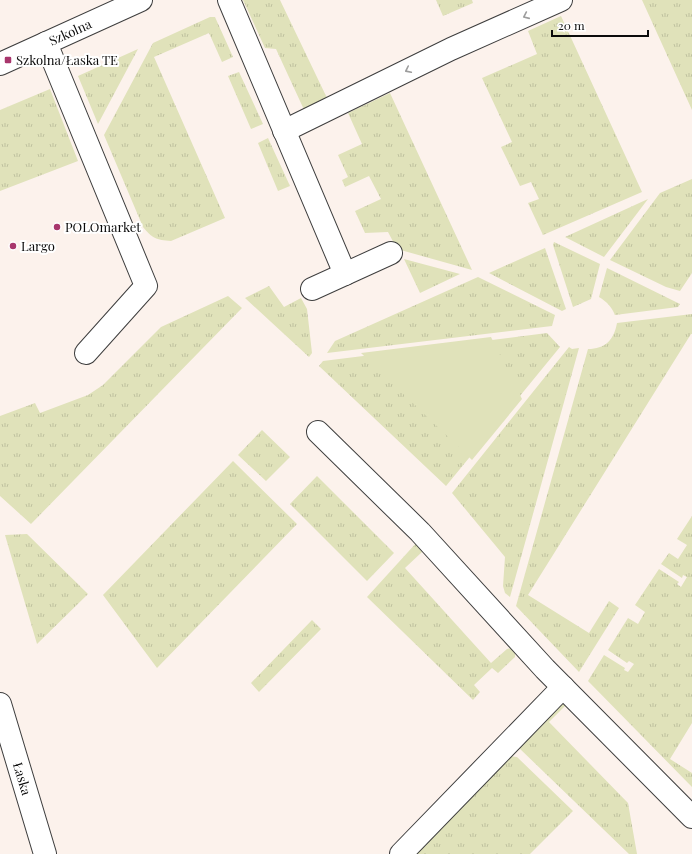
<svg xmlns="http://www.w3.org/2000/svg" width="692" height="854" viewBox="0 0 692 854" font-family="'Playfair Display',serif">
  <defs>
    <pattern id="grass-tufts" width="24" height="20" patternUnits="userSpaceOnUse"><rect width="24" height="20" fill="#e0e2ba"/><path d="M3 7l-1-3M5 7V3M7 7l1-3M15 17l-1-3M17 17v-4M19 17l1-3" fill="none" stroke="#bfc19f"/></pattern>
  </defs>
  <rect width="100%" height="100%" fill="#fcf2ec"/>
  <path fill="url(#grass-tufts)" d="M243,0H280L327,98L381,73L306,114L276,49L265,48Z
    M436,0H472L473,3L443,16Z
    M642,0H692V110Z
    M561,16L642,192L543,235L528,203L539,199L531,182L520,186L501,147L512,142L482,78L537,54L528,31Z
    M210,17H215L233,57L222,62L209,33L154,57L225,218L171,241C156,240 152,238 143,227L104,135L153,43Z
    M138,49L98,124L78,76Z
    M239,72L263,124L251,129L228,76Z
    M50,89L78,161L0,191V110Z
    M390,93L472,270L397,249L388,232L365,233L355,211L381,199L369,176L345,187L342,180L348,177L338,155L362,144L348,113Z
    M268,138L290,186L278,191L258,143Z
    M692,179V273L680,291L666,287L610,260L660,193Z
    M648,199L604,257L565,237Z
    M554,242L600,264L591,299L573,307L553,245Z
    M545,248L566,309L562,311L489,273Z
    M404,259L460,274L420,293Z
    M607,268L680,304L678,307L615,315C611,306 607,302 599,297Z
    M478,277L555,315L552,326L327,353L335,341Z
    M269,286L284,307L301,298L307,309L312,353L309,357L245,298Z
    M228,296L242,308L31,524L0,496V416L35,403L40,413L88,395L103,385L161,327Z
    M692,314V334H691L528,595L589,633L609,601L619,608L579,672L516,606L588,349C605,349 614,340 617,323Z
    M547,333L560,347L446,486L319,366L323,361Z
    M569,347L572,349L579,348L510,597L505,593L503,586L505,557L452,493Z
    M262,430L290,457L266,481L238,455Z
    M233,461L297,524L157,668L103,595Z
    M317,476L394,553L367,581L290,504Z
    M692,516V723L670,759L692,773V787L588,681L604,655L625,668L624,670L628,672L634,664L629,661L627,663L608,650L628,618L638,624L645,612L635,605L659,569L679,582L677,584L681,587L687,577L683,575L682,578L661,564L669,553L678,559L687,545L677,539Z
    M27,534L88,594L37,644L5,535Z
    M418,541L422,544V552L405,568L491,663L507,649L511,648L515,653V657L498,673L492,668L474,685L480,692L473,700L367,597Z
    M312,620L321,629L259,692L251,683Z
    M562,704L566,705L549,722L628,803L637,854H629L518,747L560,705Z
    M508,756L517,757L573,811L530,854H412Z"/>
  <path fill="#e0e2ba" d="M491,337L522,399L472,460L361,353Z"/>
  <g fill="none" stroke-linecap="round" stroke-linejoin="round">
    <defs>
      <g id="minor">
        <path d="M229,0L345,274"/>
        <path d="M46,43L146,286L86,353"/>
        <path id="s1" d="M0,64L141,0"/>
        <path d="M284,131L451,49L561,0"/>
        <path d="M312,289L391,253"/>
        <path d="M318,432L420,532L545,669L692,817"/>
        <path id="s2" d="M0,704L45,854"/>
        <path d="M401,854L563,687"/>
      </g>
    </defs>
    <use href="#minor" stroke="#3e3e3e" stroke-width="24"/>
    <use href="#minor" stroke="#fff" stroke-width="22"/>
  </g>
  <defs><path id="oneway-chevron" d="M-2-3.5L2.5 0L-2 3.5" fill="none" stroke-width="1.6" stroke-linecap="round" stroke-linejoin="round"/></defs>
  <g stroke="#9d9d9d">
    <use href="#oneway-chevron" transform="translate(526 16) rotate(156)"/>
    <use href="#oneway-chevron" transform="translate(408 70) rotate(154)"/>
  </g>
  <g fill="#a8366c" stroke="#fff" stroke-width="1.5">
    <rect x="4" y="56" width="8" height="8" rx="2"/>
    <circle cx="57" cy="227" r="4"/>
    <circle cx="13" cy="246" r="4"/>
  </g>
  <g text-anchor="middle" stroke-width="4" stroke-linejoin="round" paint-order="stroke">
    <g font-size="13" fill="#0b0b0b" stroke="#fff">
      <text dy="5" stroke="none"><textPath href="#s1" startOffset="77">Szkolna</textPath></text>
      <text dy="5" stroke="none"><textPath href="#s2" startOffset="78">Łaska</textPath></text>
    </g>
    <g font-size="13" fill="#0b0b0b" stroke="#fff" text-anchor="start">
      <text x="16" y="65">Szkolna/Łaska TE</text>
      <text x="65" y="232">POLOmarket</text>
      <text x="21" y="251">Largo</text>
    </g>
  </g>
  <path d="M552 30v6h96v-6" fill="none" stroke="#0b0b0b" stroke-width="2"/>
  <text x="558" y="30" font-size="12" fill="#0b0b0b" stroke="#ffffff" stroke-width="3" paint-order="stroke">20 m</text>
</svg>
